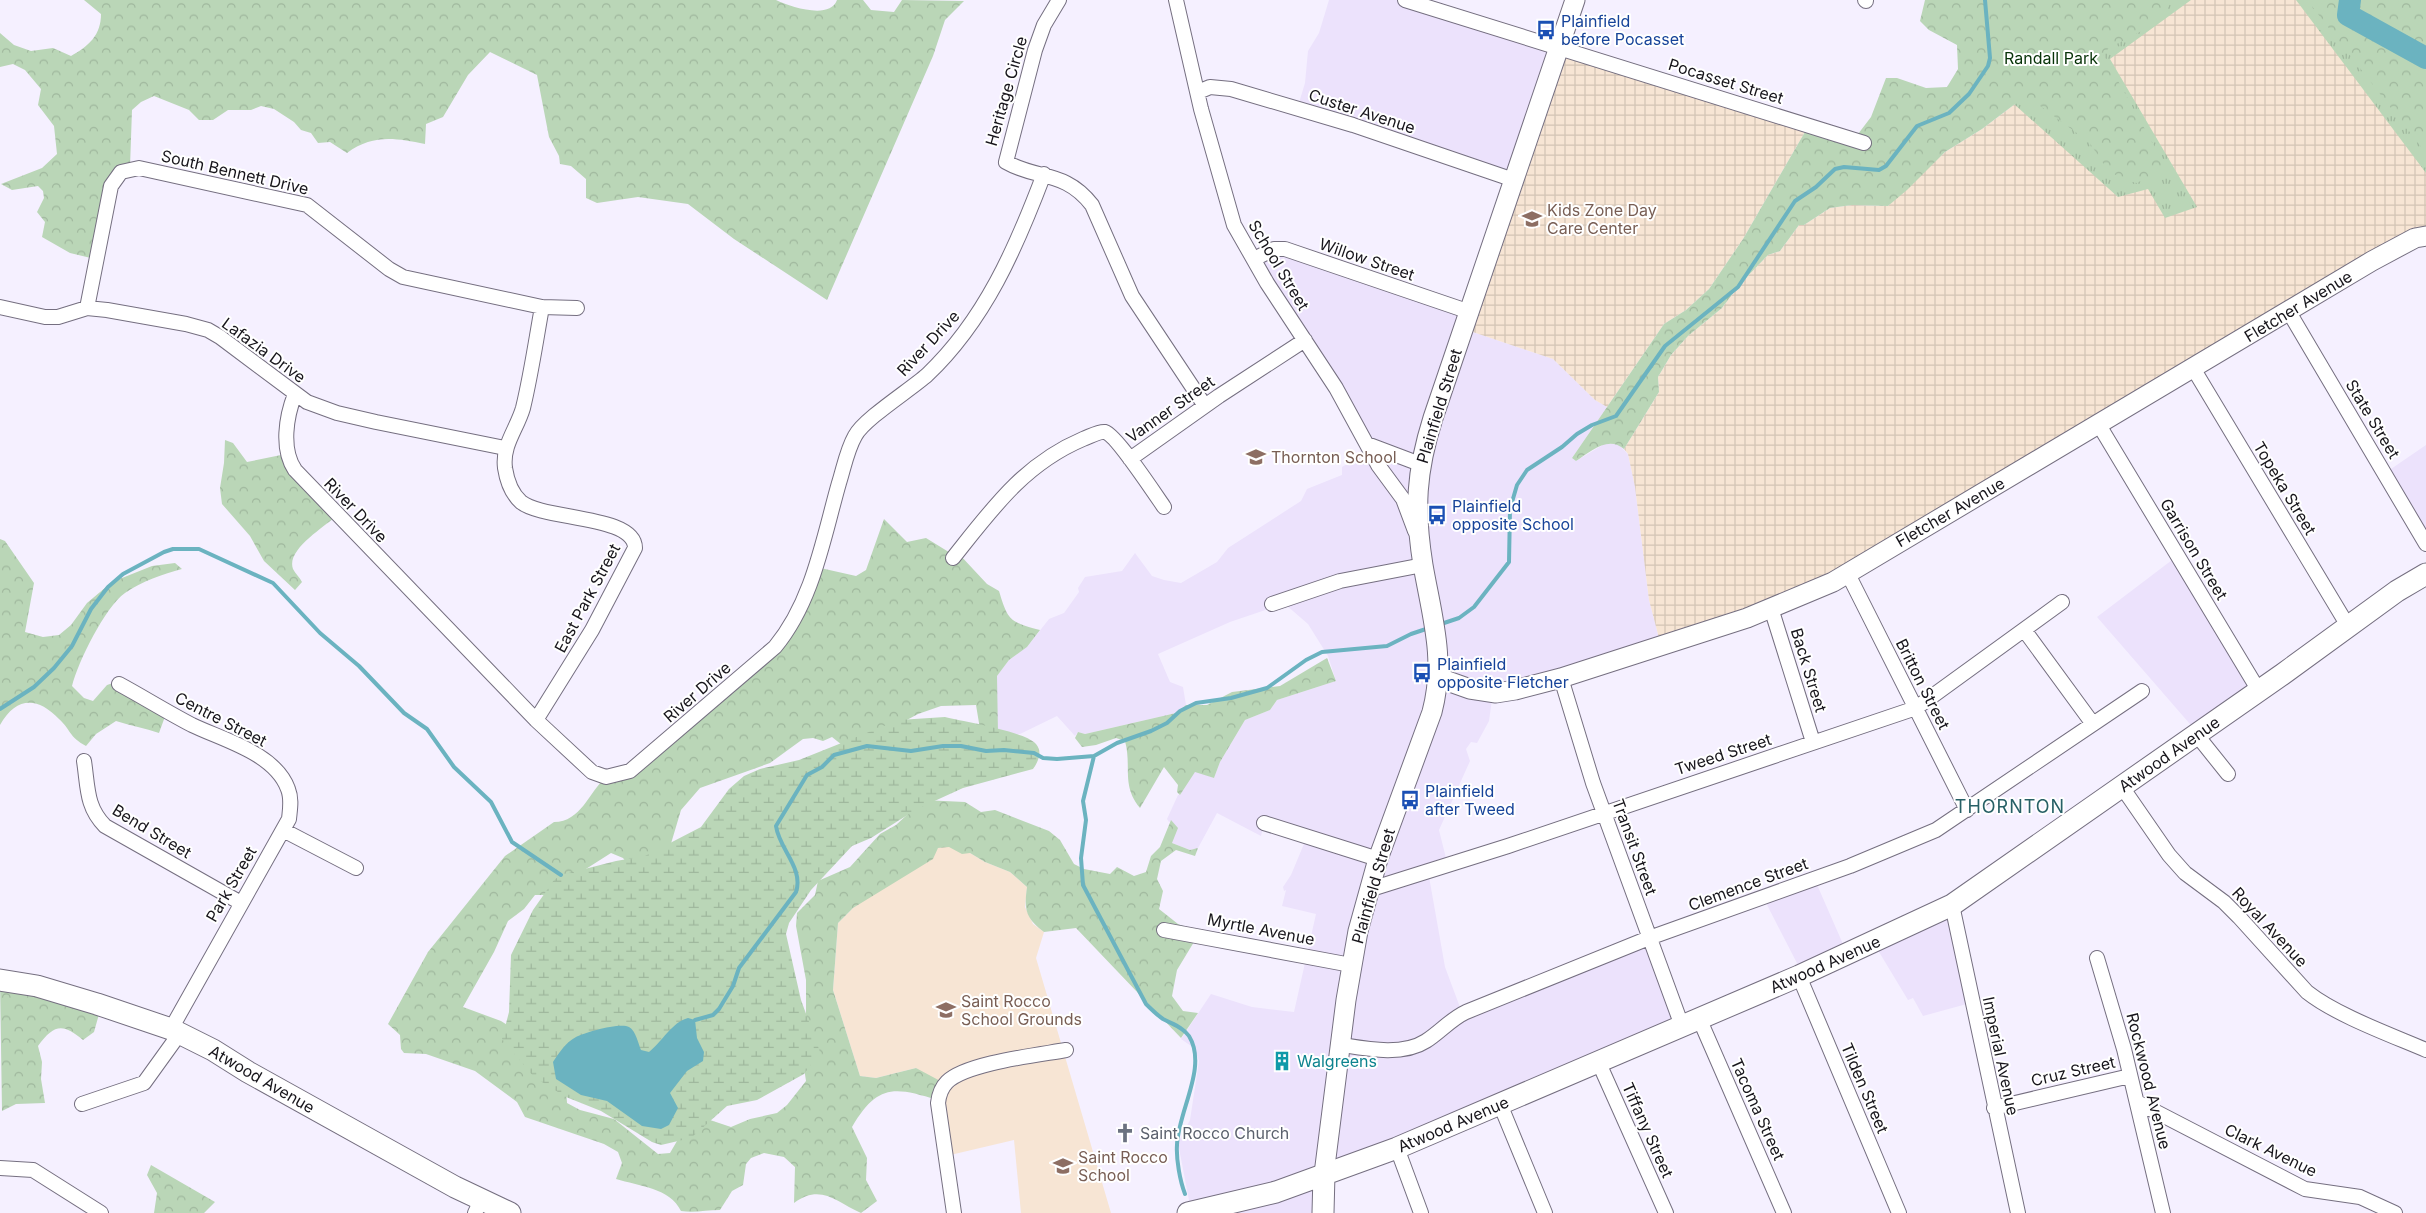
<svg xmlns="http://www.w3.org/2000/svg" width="2426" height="1213" viewBox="0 0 2426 1213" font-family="Inter,sans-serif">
  <defs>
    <pattern id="industrial-grid" width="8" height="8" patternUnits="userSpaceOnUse" patternTransform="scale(1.25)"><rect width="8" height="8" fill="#f7e5d4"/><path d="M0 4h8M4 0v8" fill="none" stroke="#d3c4b5"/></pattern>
    <pattern id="grass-tufts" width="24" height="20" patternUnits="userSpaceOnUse" patternTransform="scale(1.25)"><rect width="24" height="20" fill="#bad6b7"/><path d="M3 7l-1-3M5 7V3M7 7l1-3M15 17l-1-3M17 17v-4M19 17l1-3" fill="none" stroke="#9fb79d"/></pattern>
    <pattern id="forest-crowns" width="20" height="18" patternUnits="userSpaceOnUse" patternTransform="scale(1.25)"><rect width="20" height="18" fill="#bad6b7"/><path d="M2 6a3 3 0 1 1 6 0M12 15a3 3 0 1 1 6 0" fill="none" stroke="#9fb79d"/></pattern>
    <pattern id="wetland-marsh" width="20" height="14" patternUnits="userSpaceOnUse" patternTransform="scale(1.25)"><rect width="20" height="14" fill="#bad6b7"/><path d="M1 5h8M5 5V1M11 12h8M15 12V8" fill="none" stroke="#9fb79d"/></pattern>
  </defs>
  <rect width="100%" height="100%" fill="#f5f0ff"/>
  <path fill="#ece2fc" d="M1329,0H1407L1550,46L1512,179L1298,106L1305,83L1308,51L1319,33Z
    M1271,249L1464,308V329L1553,359L1595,400L1607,407L1572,458L1576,461L1606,443L1618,444L1628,454L1635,487L1649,600L1660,642L1493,692L1489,721L1477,743L1471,742L1466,749L1470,761L1439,830L1447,862L1428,871L1445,967L1461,1010L1648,943L1681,1022L1325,1176L1322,1213H1182L1191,1211L1178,1143L1190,1120L1199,1061L1194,1048L1181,1039L1211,994L1252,1007L1294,1012L1316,914L1282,906L1286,890L1284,891L1283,887L1291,875L1306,839L1264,823L1261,836L1217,813L1198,848L1190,850L1172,843L1171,821L1169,822L1167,819L1178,795H1180L1195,771L1214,778L1220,762L1245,720L1270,710L1277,700L1336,681L1328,656L1308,624L1286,605L1277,606L1230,622L1158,654L1170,682L1183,687L1186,705L1176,713L1085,734L1078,732L1075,736L1057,716L1020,734L997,737V676L1009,660L1027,647L1049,619L1064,613L1079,592L1078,588L1085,577L1122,571L1135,553L1152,576L1164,580L1181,583L1217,562L1228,548L1301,501L1307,489L1342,475V467L1368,452L1255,263Z
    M2426,445V545L2388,471Z
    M2176,557L2258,689L2196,731L2097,617Z
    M1815,880L1846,951L1801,971L1764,899Z
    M1946,907L1974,1002L1923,1016L1913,998L1908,1000L1873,942Z"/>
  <path fill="url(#industrial-grid)" d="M2172,0H2307L2426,153V235L1832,582L1660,642L1649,600L1635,487L1628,454L1624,449L1659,392L1658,377L1671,355L1688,336L1722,308L1740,284L1768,255L1780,251L1799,225H1804L1830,208L1852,205L1888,206L1945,152L1982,129L2019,101L2103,54Z
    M1558,47L1809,125L1743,239L1709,289L1686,310L1664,324L1607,407L1595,400L1553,359L1464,329Z"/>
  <path fill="#f7e5d4" d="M946,846L970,853L985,862L1010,872L1027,887L1025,907L1033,924L1044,932L1036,958L1111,1213H1021L1014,1140L946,1156L940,1090L916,1068L876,1078L860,1076L833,990L838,923L853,908L938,848Z"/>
  <path fill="url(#grass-tufts)" d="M1992,0H2191L2110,59L2197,207L2165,218L2148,189L2118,197L1995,87Z
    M2296,0H2426V173Z"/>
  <path fill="url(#forest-crowns)" d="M84,0H776C791,7 830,20 837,0H863L871,10L894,12L902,0L964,1L945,20L933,56L827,300L734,239L688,204L638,197L597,203L586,198V179L571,166L560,164L559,156L549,137L537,75L490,52L468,75L443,117L426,124L425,144C395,138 373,134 347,153L330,142L318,143L311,133L301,130L294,122L274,109L261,106L251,110H228L213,120H199L189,110L154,96L141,102L132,110L130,167L120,171L95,259L70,253L42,237L45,222L37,212L44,198L43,191L38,186L12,190L1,184L42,168L57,154L54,126L38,105L41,89L25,70L13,64L0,67V33L14,45L31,51L53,48L71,56C89,46 101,35 101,14Z
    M1925,0H2172L2161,21L2109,48L2103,54L2166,167L2137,183L2123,180L2107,169L2089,142L2032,100L2019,101L1982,129L1945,152L1907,190L1888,206L1852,205L1830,208L1804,225H1799L1780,251L1768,255L1740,284L1722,308L1688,336L1671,355L1658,377L1659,392L1624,449C1608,435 1590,452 1576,461L1572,458L1664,324L1686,310L1709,289L1743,239L1809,125L1855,138L1871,117L1886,78H1897L1926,88L1947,87L1958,69L1957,45L1929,30L1920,21Z
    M2307,0H2331L2340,4L2346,0H2426V153Z
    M225,440L233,443L247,462L286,454L335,517C323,528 286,550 293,569C295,573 300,578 302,582L295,590L264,561L250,536L222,504L220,488L224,463Z
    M884,519L907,542L926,538L952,554H959L987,584L999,591C1008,621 1010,622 1040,630L1027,647L1009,660L997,676L998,734L981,735L976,705L941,706L918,714L862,744L842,745L832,737L823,741L813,738L803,739L770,763L700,788L681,810L667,857L645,886L623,858L611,853L545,895H535L524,909L508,921L494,952L463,1007L501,1021L529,1039L566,1087L567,1103L580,1110L614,1119L658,1154L670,1153L684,1129L710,1120L731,1127L750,1119L777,1113L787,1105L806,1081L801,1048L806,1014V980L796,926L797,913L815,895L818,881L850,867L880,834L896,825L923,800L965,802L981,812L995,810L1049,831L1060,840L1074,864L1084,869L1110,874L1117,867L1134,876L1146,872L1151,856L1160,847L1171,820L1178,828L1172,843L1190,850L1198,848L1195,856L1176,850L1161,861L1157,879L1163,891L1159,909L1178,924L1200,932L1177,970L1172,996L1183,1011L1198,1013L1181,1038L1076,928L1044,932C1025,918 1024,909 1027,887L1010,872L985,862L970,853L962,854L949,847L938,848L933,859L853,908L838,923L833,990L860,1076L876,1078L916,1068L944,1083L937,1100C893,1086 877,1085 852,1127L867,1158L866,1180L877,1201L861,1213C836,1202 821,1183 794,1203L795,1167L784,1157L764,1153L751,1158L746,1164L743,1185L732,1191L720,1210C706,1210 695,1213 681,1211C670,1188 639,1186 616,1179L622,1163L618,1152L604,1144L525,1117L517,1102L475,1071L426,1054L404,1053L401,1049L400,1035L388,1024L428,952L505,856L554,822C581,822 589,792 606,777C611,773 622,772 628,770L771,650L816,567L856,576L866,570Z
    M0,539L5,541L34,583L25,632L43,637L59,635L71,625L87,603L112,582L152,566L175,563L182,569C163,574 142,581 125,593C105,607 78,662 72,686L84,698L93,701L107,685L116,682L167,711L159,733C145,728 131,726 116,721L96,734L86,746C69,737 71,730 59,719C37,696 16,697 0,725Z
    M1327,658L1336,681L1277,700L1270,710L1245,720L1220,762L1214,778L1195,772L1180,795L1177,792L1178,785L1164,767L1140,808C1121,785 1132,767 1125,741L1116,738L1096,745L1082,747L1075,738L1078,732L1085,734L1176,713L1186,705H1207L1232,692L1280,686Z
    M0,980L101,1007L94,1032L83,1040C63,1023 54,1024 38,1046L42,1062L41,1079L45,1103L16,1104L2,1111Z
    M151,1165L215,1202L204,1213H154L157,1193L147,1175Z"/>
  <path fill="url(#wetland-marsh)" d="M945,717C965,722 1024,731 1036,744C1043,752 1038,762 1033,769L963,788L917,809L871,838L852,846L811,890L789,923L786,934L801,1000L820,1052L804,1074L757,1100L727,1106L691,1138L661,1145L652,1142L601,1111L566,1097L534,1077L502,1039L509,1012L511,955L533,910L554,880L561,875L616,861L645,856L701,827L729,789L744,776L760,769L799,760L899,720Z"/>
  <path fill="#6bb3c0" d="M688,1018L695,1020L697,1038L704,1052L703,1061L687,1071L670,1093L678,1108L669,1125L661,1129L642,1126L607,1101L581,1095L556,1079L553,1062C559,1053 566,1042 576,1037C585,1032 621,1022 629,1027C636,1031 638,1043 641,1050L649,1052C662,1042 672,1022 688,1018Z"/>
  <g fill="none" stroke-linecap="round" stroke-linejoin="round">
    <path stroke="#6bb3c0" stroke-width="4" d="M1441,624L1459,618L1474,607L1509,562L1510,509L1517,485L1527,470L1562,447L1577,434L1592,425L1616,416L1665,346L1738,287L1795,201L1816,187L1835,169L1844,167L1879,170L1886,166L1917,126L1949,113L1969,94L1988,66L1990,58L1985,0
      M0,709L34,687L54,668L72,646L91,609L108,587L123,574L164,552L173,549H199L273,583L320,633L359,666L404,713L427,729L454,767L491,802L512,842L561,875
      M1094,756L1083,801L1086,820L1081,858L1083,885L1146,1004C1151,1009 1157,1015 1163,1019C1172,1024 1183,1027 1189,1036C1208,1067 1178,1111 1177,1145C1176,1159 1180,1181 1185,1194
      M695,1020L713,1015L719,1009L733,986L739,968L796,892C804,868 779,849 776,826L807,775L822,767L834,755L867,746L911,751L943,746H961L986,751L1004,750L1034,753L1043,758L1057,759L1094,756L1117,743L1151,731L1167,723L1180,711L1196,703L1231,698L1267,688L1306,660L1322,652L1387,646L1411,634L1429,628"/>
    <path stroke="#6bb3c0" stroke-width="22" d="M2350,0L2348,15L2426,58"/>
    <defs>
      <path id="street" d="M1059,0L1044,25L1035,50L1006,162C1037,180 1065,170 1092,205L1132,296L1205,406
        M1176,0L1201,109L1234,225L1267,283L1336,388L1378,465L1403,499L1415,531
        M1405,0L1864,143
        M1865,0L1866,1
        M1198,92L1210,87L1231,89L1353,125L1514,180
        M1254,259L1274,249H1285L1470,312
        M0,307L45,317H58L87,308L107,310L186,324L208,330L220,337L307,402L337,413L376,422L505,448
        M87,308L111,186L121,172L139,168L307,205L389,269L403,277L542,307L577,308
        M2289,312L2426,544
        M2193,368L2348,626
        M295,394C286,417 281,449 295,470L536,720L592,772L606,777L630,771L775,647C813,601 823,539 839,483C844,467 847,450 855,436C864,419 910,390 927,375C985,320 1016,248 1044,174
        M2099,425L2259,691
        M1367,444L1420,464
        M1130,459L1219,396L1305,340
        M953,558C992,509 1024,464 1083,439C1089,437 1099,431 1105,432C1116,435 1155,494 1164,507
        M1848,574L1967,810
        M1272,604L1340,581L1423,565
        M1771,608L1813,742
        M2025,631L2093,724
        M1561,678L1593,783L1682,1026
        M119,684C143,697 167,712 192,725C223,740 275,753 288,789C292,799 290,809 289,819L171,1029
        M536,720L592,630L635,548C635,515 543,520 521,502C511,493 507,481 505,468C502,445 517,429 523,408C531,375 536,340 542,307
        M2196,734L2228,774
        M84,761C88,787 86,807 105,826L241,903
        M2122,787L2169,855L2185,873L2224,902L2239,917L2307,992C2336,1015 2391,1035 2426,1050
        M1264,823L1378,859
        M283,830L356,868
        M1368,890L1508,846L1916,708L2062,602
        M1952,905L2018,1213
        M1164,930L1351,965
        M2097,958L2124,1049L2163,1213
        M1799,976L1899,1213
        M1699,1018L1784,1213
        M1342,1045C1367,1049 1403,1056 1426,1041C1440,1032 1451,1019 1466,1012L1649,938L1850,866L1936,830L2142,691
        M1598,1061L1666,1213
        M2137,1102L2305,1189L2360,1197L2395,1213
        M82,1104L144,1083L180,1033
        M1500,1104L1545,1213
        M1994,1108L2130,1076
        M1397,1148L1421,1213
        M0,1168L33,1170L101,1213
        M475,1213L481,1200
        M954,1213L938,1103C939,1094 941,1088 947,1082C966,1063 1038,1055 1066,1050"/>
      <path id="secondary" d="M1439,678L1470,689L1496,693L1515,690L1561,678L1747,618L1833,582L2372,261L2415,238L2426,236
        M1324,1174L1346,1000L1358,931L1378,859L1432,712C1446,659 1432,617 1423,565C1414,509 1416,472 1433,418L1575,0"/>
      <path id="primary" d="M0,980L37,986L97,1004L171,1029L213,1050L248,1072L455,1187L510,1213
        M1188,1213L1276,1192L1397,1148L1799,976L1952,905L2283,674L2397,591L2426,574
        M1323,1213L1324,1174"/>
    </defs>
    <use href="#street" stroke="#756f80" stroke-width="16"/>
    <use href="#secondary" stroke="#756f80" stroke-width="21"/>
    <use href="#primary" stroke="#756f80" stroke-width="23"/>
    <use href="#street" stroke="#fff" stroke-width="14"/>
    <use href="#secondary" stroke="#fff" stroke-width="19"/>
    <use href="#primary" stroke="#fff" stroke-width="21"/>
  </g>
  <defs>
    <symbol id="bus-bare" viewBox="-9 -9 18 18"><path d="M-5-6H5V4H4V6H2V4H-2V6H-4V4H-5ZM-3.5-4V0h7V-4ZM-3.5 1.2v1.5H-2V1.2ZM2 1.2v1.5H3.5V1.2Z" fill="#1a4fb4" stroke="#fff" stroke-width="2.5" paint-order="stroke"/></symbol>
    <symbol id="school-bare" viewBox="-9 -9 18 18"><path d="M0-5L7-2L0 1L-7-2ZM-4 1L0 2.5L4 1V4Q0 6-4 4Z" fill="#8d6e63" stroke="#fff" stroke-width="2.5" paint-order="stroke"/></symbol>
    <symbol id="building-bare" viewBox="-9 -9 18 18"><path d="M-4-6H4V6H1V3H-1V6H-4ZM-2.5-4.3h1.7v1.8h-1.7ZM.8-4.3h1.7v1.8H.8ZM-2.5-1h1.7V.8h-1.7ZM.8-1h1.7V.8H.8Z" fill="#0f9aa8" stroke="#fff" stroke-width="2.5" paint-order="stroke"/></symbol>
    <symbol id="church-bare" viewBox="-9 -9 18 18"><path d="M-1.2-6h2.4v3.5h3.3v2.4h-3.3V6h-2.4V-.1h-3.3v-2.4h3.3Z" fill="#6b7280" stroke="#fff" stroke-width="2.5" paint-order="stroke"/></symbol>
  </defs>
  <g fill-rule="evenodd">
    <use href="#bus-bare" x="1532" y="16" width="28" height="28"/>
    <use href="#school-bare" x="1518" y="205" width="28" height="28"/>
    <use href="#school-bare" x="1242" y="443" width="28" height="28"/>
    <use href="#bus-bare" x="1423" y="501" width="28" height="28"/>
    <use href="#bus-bare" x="1408" y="659" width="28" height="28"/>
    <use href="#bus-bare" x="1396" y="786" width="28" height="28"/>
    <use href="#school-bare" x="932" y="996" width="28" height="28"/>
    <use href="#building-bare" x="1268" y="1047" width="28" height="28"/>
    <use href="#church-bare" x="1111" y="1119" width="28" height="28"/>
    <use href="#school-bare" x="1049" y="1152" width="28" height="28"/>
  </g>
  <g text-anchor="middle" stroke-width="4" stroke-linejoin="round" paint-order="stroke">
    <g font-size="16" fill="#164399" stroke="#fff" text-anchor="start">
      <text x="1561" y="27">Plainfield<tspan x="1561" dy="18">before Pocasset</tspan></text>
      <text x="1452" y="512">Plainfield<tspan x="1452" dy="18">opposite School</tspan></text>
      <text x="1437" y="670">Plainfield<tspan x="1437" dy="18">opposite Fletcher</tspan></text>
      <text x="1425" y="797">Plainfield<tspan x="1425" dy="18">after Tweed</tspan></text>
    </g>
    <g font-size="16" fill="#073308" stroke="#fff">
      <text x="2051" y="64">Randall Park</text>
    </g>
    <g font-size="16" fill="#17151b" stroke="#fff">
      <text transform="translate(1726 81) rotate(17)" y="6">Pocasset Street</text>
      <text transform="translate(1006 91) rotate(-74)" y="6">Heritage Circle</text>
      <text transform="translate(1362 111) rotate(18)" y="6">Custer Avenue</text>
      <text transform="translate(235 172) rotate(13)" y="6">South Bennett Drive</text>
      <text transform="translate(1367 259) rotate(19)" y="6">Willow Street</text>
      <text transform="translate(1279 265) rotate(59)" y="6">School Street</text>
      <text transform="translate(2298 306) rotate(-31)" y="6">Fletcher Avenue</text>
      <text transform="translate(928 343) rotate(-47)" y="6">River Drive</text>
      <text transform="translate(264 350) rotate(36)" y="6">Lafazia Drive</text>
      <text transform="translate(1439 406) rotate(-73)" y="6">Plainfield Street</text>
      <text transform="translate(1170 409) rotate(-35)" y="6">Vanner Street</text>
      <text transform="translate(2373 419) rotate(59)" y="6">State Street</text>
      <text transform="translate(2285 488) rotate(59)" y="6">Topeka Street</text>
      <text transform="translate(356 510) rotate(46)" y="6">River Drive</text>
      <text transform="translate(1950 512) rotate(-30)" y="6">Fletcher Avenue</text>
      <text transform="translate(2194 549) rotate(59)" y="6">Garrison Street</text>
      <text transform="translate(587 598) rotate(-62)" y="6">East Park Street</text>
      <text transform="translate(1809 670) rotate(73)" y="6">Back Street</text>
      <text transform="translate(1923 684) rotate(63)" y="6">Britton Street</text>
      <text transform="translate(697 692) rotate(-41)" y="6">River Drive</text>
      <text transform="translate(221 719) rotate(27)" y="6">Centre Street</text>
      <text transform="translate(1723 754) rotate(-18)" y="6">Tweed Street</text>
      <text transform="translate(2169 754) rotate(-35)" y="6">Atwood Avenue</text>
      <text transform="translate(152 831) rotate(31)" y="6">Bend Street</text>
      <text transform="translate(1635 847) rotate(70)" y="6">Transit Street</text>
      <text transform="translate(231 884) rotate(-60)" y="6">Park Street</text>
      <text transform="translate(1748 884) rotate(-20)" y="6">Clemence Street</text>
      <text transform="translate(1373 886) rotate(-74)" y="6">Plainfield Street</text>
      <text transform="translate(2270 927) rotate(47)" y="6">Royal Avenue</text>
      <text transform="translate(1261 929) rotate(11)" y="6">Myrtle Avenue</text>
      <text transform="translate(1825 964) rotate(-24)" y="6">Atwood Avenue</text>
      <text transform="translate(2001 1056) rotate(78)" y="6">Imperial Avenue</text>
      <text transform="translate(2073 1071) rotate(-13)" y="6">Cruz Street</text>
      <text transform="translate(262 1079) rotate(30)" y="6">Atwood Avenue</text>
      <text transform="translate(2149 1081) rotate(76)" y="6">Rockwood Avenue</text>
      <text transform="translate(1865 1088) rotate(67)" y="6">Tilden Street</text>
      <text transform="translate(1758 1109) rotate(66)" y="6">Tacoma Street</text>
      <text transform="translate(1453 1124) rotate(-23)" y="6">Atwood Avenue</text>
      <text transform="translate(1648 1130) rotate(66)" y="6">Tiffany Street</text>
      <text transform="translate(2271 1150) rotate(26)" y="6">Clark Avenue</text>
    </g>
    <g font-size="16" fill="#785e54" stroke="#fff" text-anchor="start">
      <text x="1547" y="216">Kids Zone Day<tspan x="1547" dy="18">Care Center</tspan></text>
      <text x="1271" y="463">Thornton School</text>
      <text x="961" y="1007">Saint Rocco<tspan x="961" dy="18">School Grounds</tspan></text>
      <text x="1078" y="1163">Saint Rocco<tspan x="1078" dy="18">School</tspan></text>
    </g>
    <g font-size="16" fill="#0d838f" stroke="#fff" text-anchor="start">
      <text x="1297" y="1067">Walgreens</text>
    </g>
    <g font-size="16" fill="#5b616d" stroke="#fff" text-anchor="start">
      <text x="1140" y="1139">Saint Rocco Church</text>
    </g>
    <g font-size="18" letter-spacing="1" fill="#276066" stroke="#fff">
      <text x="2010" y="813">THORNTON</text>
    </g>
  </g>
</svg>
